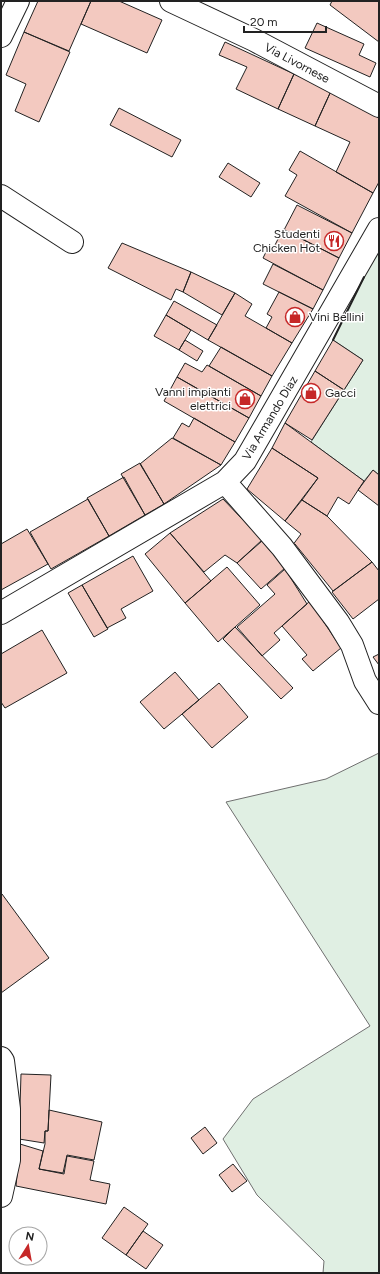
<svg xmlns="http://www.w3.org/2000/svg" width="380" height="1274" viewBox="0 0 380 1274" font-family="Figtree,sans-serif">
  <rect width="100%" height="100%" fill="#fff"/>
  <path fill="#e0efe3" stroke="#6f6f6f" d="M379,251V475L373,470L364,481L311,442L363,360L333,340L372,259Z
    M379,753V1273H323L324,1261L257,1195L223,1139L253,1099L370,1026L226,802L326,779Z"/>
  <path fill="#f3c9c0" stroke="#222" d="M38,1H91L69,51L24,32Z
    M91,1H119L162,20L147,53L81,24Z
    M332,1H379V42L330,5Z
    M317,23L364,44L359,55L376,63L370,77L305,48Z
    M24,32L70,52L39,122L15,111L26,84L6,75Z
    M225,42L294,74L278,109L236,89L247,67L219,55Z
    M294,74L331,91L315,126L278,109Z
    M331,91L379,118V182L373,193L336,172L350,142L315,126Z
    M119,108L181,140L172,157L110,125Z
    M300,151L373,193L352,233L285,196L297,175L289,170Z
    M228,163L260,183L251,197L219,177Z
    M297,205L352,233L339,258L284,230Z
    M283,229L339,258L323,290L263,258L268,248L272,251Z
    M122,243L191,272L183,292L176,289L171,300L108,268Z
    M273,264L323,290L313,309L263,284Z
    M191,272L235,293L222,315L183,292Z
    M279,292L313,309L292,343L266,328L272,317L267,314Z
    M235,293L252,304L245,316L292,343L272,376L208,340Z
    M174,301L217,325L208,340L166,315Z
    M166,315L191,330L179,350L154,336Z
    M185,340L203,351L197,361L179,350Z
    M333,340L363,360L344,390L315,371Z
    M221,347L272,376L261,396L209,366Z
    M185,363L202,372L207,365L261,396L249,418L177,377Z
    M315,371L344,390L312,440L285,423Z
    M177,377L249,418L235,442L164,401Z
    M194,418L235,442L221,465L173,438L182,423L189,427Z
    M285,423L364,481L349,504L338,497L327,516L302,500L318,478L272,448Z
    M172,438L221,465L164,504L140,464Z
    M272,448L318,478L285,521L247,489Z
    M140,463L164,504L145,515L121,474Z
    M373,470L379,475V506L358,490Z
    M124,477L145,515L109,536L87,498Z
    M88,499L109,536L51,569L30,532Z
    M223,499L262,540L237,563L225,555L204,572L170,533Z
    M302,500L327,516L372,562L333,591L295,544L292,546L301,534L285,521Z
    M27,529L48,564L1,590V544Z
    M170,533L211,581L185,603L145,554Z
    M262,541L285,568L261,589L237,563Z
    M133,556L153,591L121,609L126,618L107,628L82,585Z
    M372,562L379,571V599L353,619L332,592Z
    M227,567L260,605L218,642L185,603Z
    M285,569L307,604L274,633L280,640L262,656L237,627L275,594L267,585Z
    M82,585L108,629L94,637L68,593Z
    M310,601L341,648L313,671L302,659L307,655L282,626Z
    M235,627L293,688L281,699L223,639Z
    M42,630L67,673L5,708L1,702V654Z
    M379,654V665L373,657Z
    M175,672L199,700L164,729L140,702Z
    M219,683L248,717L212,748L182,714Z
    M2,894L49,958L1,993V895Z
    M21,1074L51,1075L48,1131H45L44,1143L19,1139Z
    M49,1110L102,1122L94,1160L67,1155L63,1173L39,1169L45,1144V1131H48Z
    M205,1127L217,1143L203,1154L191,1138Z
    M20,1144L43,1151L39,1169L64,1174L67,1156L94,1161L90,1180L110,1184L106,1204L16,1186Z
    M233,1164L247,1181L232,1192L219,1175Z
    M124,1207L148,1224L126,1255L102,1238Z
    M143,1231L163,1245L146,1269L126,1255Z"/>
  <g fill="none" stroke-linecap="round" stroke-linejoin="round">
    <defs>
      <path id="minor" d="M1,36L18,1
        M1,196L72,242
        M225,482L282,547L338,622L352,645L365,681L379,703
        M1,613L225,482L245,461L379,229
        M1,1058L3,1061L9,1109V1160L1,1196"/>
      <path id="major" d="M171,1L254,40L379,106"/>
    </defs>
    <use href="#minor" stroke="#222" stroke-width="24"/>
    <use href="#major" stroke="#222" stroke-width="24"/>
    <use href="#minor" stroke="#fff" stroke-width="22"/>
    <use href="#major" stroke="#fff" stroke-width="22"/>
    <path stroke="#222" stroke-width="2" d="M333,340L364,277"/>
  </g>
  <defs>
    <symbol id="restaurant-ring" viewBox="-11 -11 22 22"><circle r="9.5" fill="#fff" stroke="#c62828" stroke-width="1.5"/><path d="M-5-6h1v4h1v-4h1v4h1v-4h1v5L-1.5 .5V6h-2V.5L-5-1ZM5-6V6H3V1.5H1.5Q1.5-4 5-6Z" fill="#c62828"/></symbol>
    <symbol id="shop-ring" viewBox="-11 -11 22 22"><circle r="9.5" fill="#fff" stroke="#c62828" stroke-width="1.5"/><path d="M-5-2.5h2.3a2.7 3.5 0 0 1 5.4 0H5L5.5 6h-11ZM-1.5-2.5h3a1.5 2.3 0 0 0-3 0Z" fill="#c62828"/></symbol>
  </defs>
  <g fill-rule="evenodd">
    <use href="#restaurant-ring" x="323" y="230" width="22" height="22"/>
    <use href="#shop-ring" x="284" y="306" width="22" height="22"/>
    <use href="#shop-ring" x="300" y="382" width="22" height="22"/>
    <use href="#shop-ring" x="234" y="388" width="22" height="22"/>
  </g>
  <g text-anchor="middle" stroke-width="3" stroke-linejoin="round" paint-order="stroke">
    <g font-size="12" fill="#222" stroke="#fff">
      <text transform="translate(297 63) rotate(28)" y="4">Via Livornese</text>
      <text transform="translate(270 418) rotate(-59)" y="4">Via Armando Diaz</text>
    </g>
    <g font-size="12" fill="#222" stroke="#fff" text-anchor="end">
      <text x="320" y="238">Studenti<tspan x="320" dy="14">Chicken Hot</tspan></text>
      <text x="309" y="321" text-anchor="start">Vini Bellini</text>
      <text x="231" y="396">Vanni impianti<tspan x="231" dy="14">elettrici</tspan></text>
      <text x="325" y="397" text-anchor="start">Gacci</text>
    </g>
  </g>
  <rect width="380" height="1274" fill="none" stroke="#222222" stroke-width="4"/>
  <g transform="translate(28 1246) rotate(11)"><circle r="19" fill="#ffffff" stroke="#a7a7a7"/>
  <path d="M0-3L7 15L0 10L-7 15Z" fill="#c62828"/>
  <text y="-6" font-size="11" font-weight="bold" text-anchor="middle" fill="#222222">N</text>
  </g>
  <path d="M244 26v6h82v-6" fill="none" stroke="#222222" stroke-width="2"/>
  <text x="250" y="26" font-size="12" fill="#222222" stroke="#ffffff" stroke-width="3" paint-order="stroke">20 m</text>
</svg>
